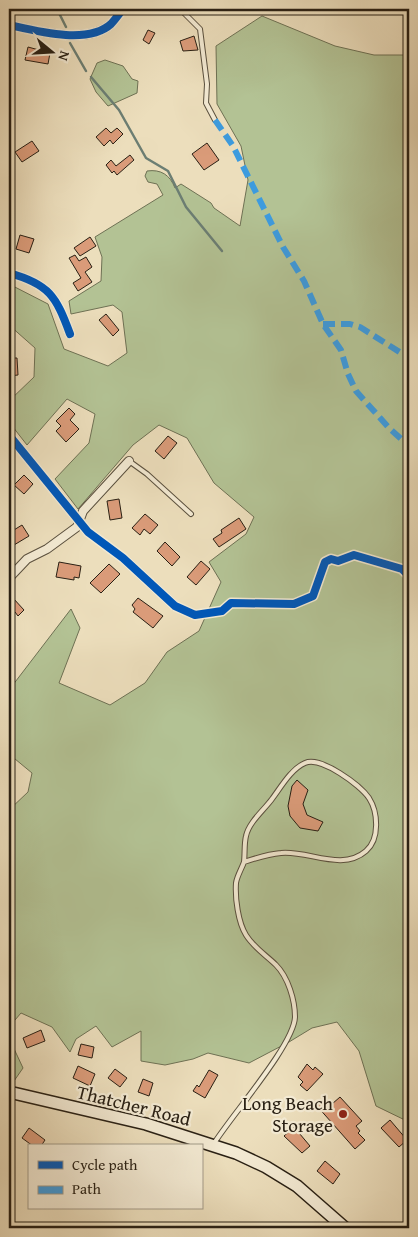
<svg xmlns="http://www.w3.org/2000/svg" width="418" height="1237" viewBox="0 0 418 1237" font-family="'Gentium Book Plus',serif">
  <rect width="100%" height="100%" fill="#ecdebc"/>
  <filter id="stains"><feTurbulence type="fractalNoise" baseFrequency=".004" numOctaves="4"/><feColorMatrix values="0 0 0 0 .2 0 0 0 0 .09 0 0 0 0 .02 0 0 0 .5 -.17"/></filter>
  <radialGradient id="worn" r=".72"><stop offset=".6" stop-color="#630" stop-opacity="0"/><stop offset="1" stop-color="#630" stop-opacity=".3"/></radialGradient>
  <path fill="#b3c294" stroke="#6e7154" d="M262,16L335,46L374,55H409V1122L376,1106L359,1051L337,1022L312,1028L289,1042L249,1063L208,1053L193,1059L165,1065L141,1061V1031L112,1047L96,1026L76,1039L70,1052L52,1027L21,1013L9,1027V810L28,792L32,773L9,754V690L71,609L80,628L59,683L110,705L145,683L167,652L199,631L221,582L209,562L246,534L254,517L214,483L187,438L159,425L133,445L78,509L55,479L89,443L95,414L67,399L27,445L9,422V401L34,377L35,348L9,325V284L48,304L64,349L108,366L127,353L122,312L113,305L71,314L69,301L101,281L102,257L95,237L163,195L157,184L148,182L145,176L147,171C161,169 170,175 175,188L181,184L211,203L214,208L240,226L248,180L241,146L217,104L216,46Z
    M105,60L123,66L132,79L138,81L137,93L108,106L96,92L90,79L97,63Z
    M9,1038L23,1068L14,1081L9,1080Z"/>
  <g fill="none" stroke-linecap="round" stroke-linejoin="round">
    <path stroke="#6c7e73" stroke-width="2.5" d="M57,9L66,27
      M70,43L86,71
      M91,77L119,110L146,158L168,171L186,207L222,251"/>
  </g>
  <path fill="#da9b79" stroke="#292014" d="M148,30L155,33L149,44L143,40Z
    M194,36L198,50L183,51L180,41Z
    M28,47L50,53L48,64L25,60Z
    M106,128L111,133L117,128L123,134L113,144L110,140L104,146L96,137Z
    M32,141L39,151L22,162L15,152Z
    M207,143L219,160L204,170L192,154Z
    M130,155L134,160L117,175L114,171L112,173L106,165L111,160L116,166Z
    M20,235L34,239L29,253L16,249Z
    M90,237L96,246L80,256L74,248Z
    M75,255L79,261L86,257L92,267L85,272L92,282L78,291L73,283L81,278L69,258Z
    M106,314L119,330L113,336L99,320Z
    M9,358H17L18,375L9,376Z
    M69,408L75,414L70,420L79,429L66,442L56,431L61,426L56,421Z
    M168,436L177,443L164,459L155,451Z
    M24,475L33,484L24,494L14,485Z
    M119,499L122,518L110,520L107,501Z
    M145,514L158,525L150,534L144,529L140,535L132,528Z
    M239,518L246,529L219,547L213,539L222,533L221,530Z
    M22,525L29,536L9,548V533Z
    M165,542L180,557L172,566L157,551Z
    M201,561L210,569L196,585L187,577Z
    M59,562L81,566L79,578L74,577V580L56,577Z
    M109,564L120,574L101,593L90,583Z
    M13,598L24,610L18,616L15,612L9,617V603Z
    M138,598L163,616L153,628L133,612L135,609L132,605Z
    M297,780L308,790L303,804L307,815L323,822L318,831L300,828L290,816L288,806L292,786Z
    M41,1030L45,1041L27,1048L23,1038Z
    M81,1044L94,1047L92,1058L78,1055Z
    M307,1064L313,1070L315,1067L323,1074L307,1091L300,1085L303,1082L298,1077Z
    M78,1066L95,1074L90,1086L73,1078Z
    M115,1069L127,1078L120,1087L108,1078Z
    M209,1070L218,1075L205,1098L193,1091L197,1085L199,1087Z
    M143,1079L153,1083L149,1096L138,1092Z
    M340,1097L362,1121L356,1126L360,1131L358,1133L365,1140L355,1149L317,1106L326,1098L332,1104Z
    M390,1120L407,1140L399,1147L381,1128Z
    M294,1127L310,1146L302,1153L284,1136Z
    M29,1128L45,1140L41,1146H33L22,1138Z
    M325,1161L340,1174L333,1184L317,1171Z"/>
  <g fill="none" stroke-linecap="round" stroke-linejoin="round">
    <defs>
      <path id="lane" d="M180,9L200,29L207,84L206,103L215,120
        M129,461L147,474L191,514
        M213,1145C230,1117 294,1045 295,1017C295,1000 288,977 276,965C266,955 254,948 246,935C238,922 235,898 236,883C237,876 242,868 244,862C256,858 269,854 281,853C308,850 342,872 366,851C380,839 378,812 369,798C360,785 321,756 305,763C291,769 281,787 272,799C264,810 249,822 246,836C244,844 245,854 244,862"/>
      <path id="street" d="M9,25C36,31 88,45 111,24C115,20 119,14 123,9
        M9,273C49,284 56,296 70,334
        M9,435L88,532L123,558L175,606
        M9,578L27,559L47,549L77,527L83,511L129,461"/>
      <path id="secondary" d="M9,1092L146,1124L236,1153L266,1167L297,1186L345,1228"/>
    </defs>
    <use href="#lane" stroke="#5a503e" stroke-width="6"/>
    <use href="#street" stroke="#5a503e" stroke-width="10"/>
    <use href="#secondary" stroke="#292014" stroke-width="14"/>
    <use href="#lane" stroke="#f3ead3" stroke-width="4"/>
    <use href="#street" stroke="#f3ead3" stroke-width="8"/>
    <use href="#secondary" stroke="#f3ead3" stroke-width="11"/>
    <path stroke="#3d9bde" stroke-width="6" stroke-dasharray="12 6" stroke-linecap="butt" d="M215,120L233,146L283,247L304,281L323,324L341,350L348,374L356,391L389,428L409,446
      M323,324H350L360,327L409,358"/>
    <defs>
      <path id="cycleway" d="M9,25C36,31 88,45 111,24C115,20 119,14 123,9
        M9,273C49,284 56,296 70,334
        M9,435L88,532L123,558L175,606L195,615L222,611L231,603L294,604L313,596L325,562L331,559L338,561L354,555L402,569L409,576"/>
    </defs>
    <use href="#cycleway" stroke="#f3ead3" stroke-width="11"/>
    <use href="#cycleway" stroke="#0057b8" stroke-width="8"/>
  </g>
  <circle fill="#8f2418" stroke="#f3ead3" stroke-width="2" cx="343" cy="1114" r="5"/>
  <g text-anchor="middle" stroke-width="4.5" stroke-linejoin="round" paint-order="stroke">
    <g font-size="19" fill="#292014" stroke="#f3ead3" text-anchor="end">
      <text x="333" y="1110">Long Beach<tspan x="333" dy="22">Storage</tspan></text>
    </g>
    <g font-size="19" fill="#292014" stroke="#f3ead3">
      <text transform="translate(134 1105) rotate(14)" y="7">Thatcher Road</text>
    </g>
  </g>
  <rect width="418" height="1237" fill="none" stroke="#ecdebc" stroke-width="30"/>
  <rect x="10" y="10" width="398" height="1217" fill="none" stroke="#292014" stroke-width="2.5"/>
  <rect x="15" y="15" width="388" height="1207" fill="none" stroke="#292014"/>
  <rect x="28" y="1144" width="175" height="65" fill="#f3ead3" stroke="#a29987"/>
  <rect x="38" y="1161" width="25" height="8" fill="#0057b8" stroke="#a29987"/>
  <text x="72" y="1170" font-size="15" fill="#292014">Cycle path</text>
  <rect x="38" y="1186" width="25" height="8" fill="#3d9bde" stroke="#a29987"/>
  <text x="72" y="1194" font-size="15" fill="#292014">Path</text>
  <g transform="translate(52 52) rotate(108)" stroke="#f3ead3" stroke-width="4" paint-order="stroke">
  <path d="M0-4L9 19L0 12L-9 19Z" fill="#292014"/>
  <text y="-8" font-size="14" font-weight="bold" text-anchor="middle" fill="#292014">N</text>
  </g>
  <rect width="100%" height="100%" filter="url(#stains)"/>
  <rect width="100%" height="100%" fill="url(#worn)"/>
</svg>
